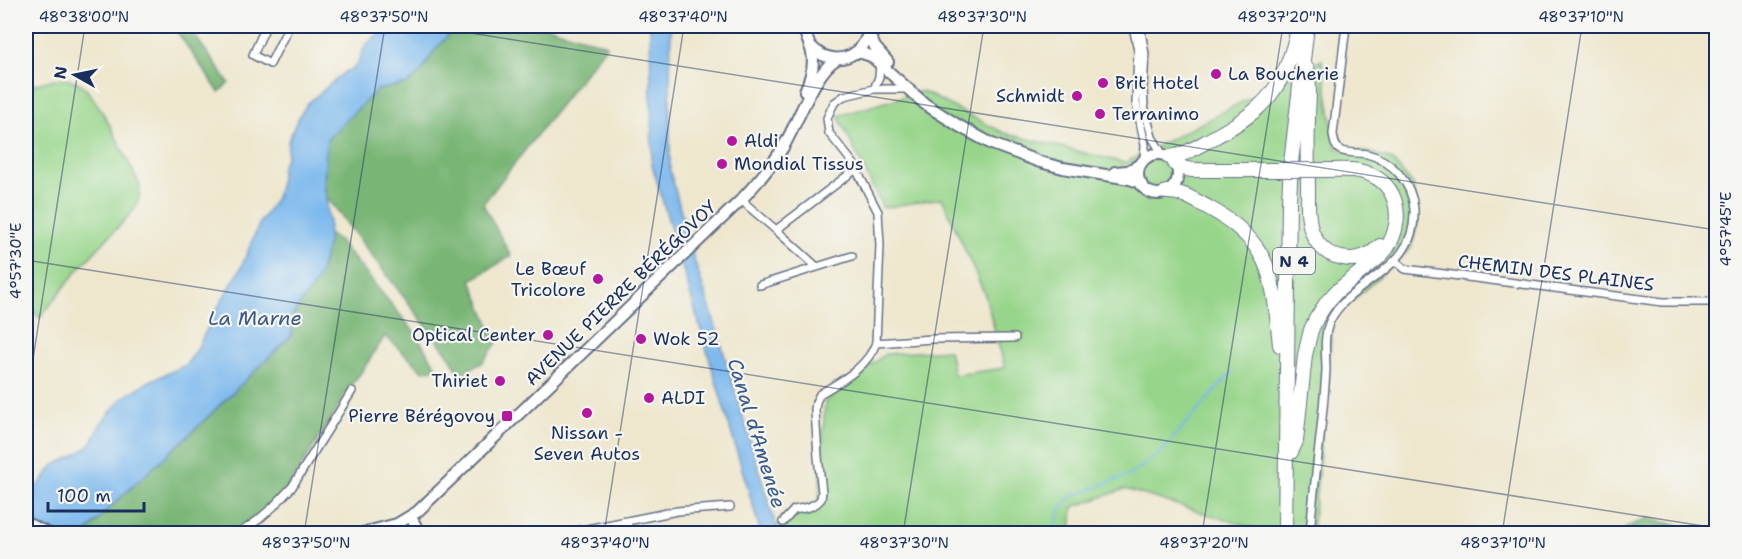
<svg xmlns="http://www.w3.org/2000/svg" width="1742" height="559" viewBox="0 0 1742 559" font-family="'Shantell Sans',sans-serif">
  <rect width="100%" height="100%" fill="#f6f6f2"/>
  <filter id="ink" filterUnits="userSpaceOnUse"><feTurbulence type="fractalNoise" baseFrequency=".0167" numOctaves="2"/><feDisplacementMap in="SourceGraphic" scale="12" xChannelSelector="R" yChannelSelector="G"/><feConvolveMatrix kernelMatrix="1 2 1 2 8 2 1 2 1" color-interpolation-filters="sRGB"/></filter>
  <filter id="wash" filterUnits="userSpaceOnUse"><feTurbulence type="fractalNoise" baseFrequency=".008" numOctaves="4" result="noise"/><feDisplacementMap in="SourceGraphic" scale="24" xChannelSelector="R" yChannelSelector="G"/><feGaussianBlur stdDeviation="1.35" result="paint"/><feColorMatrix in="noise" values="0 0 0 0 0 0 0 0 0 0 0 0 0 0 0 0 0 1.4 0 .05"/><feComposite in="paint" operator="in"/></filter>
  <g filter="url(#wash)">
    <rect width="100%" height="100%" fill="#eee7ce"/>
    <path fill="#97d58a" stroke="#598274" stroke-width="1.5" d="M1322,60L1336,148L1372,153L1392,160L1413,185L1418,222L1411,248L1333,318L1312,533H1269L1125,489L1073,507L1071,533L773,534L781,518L819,501L825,402L885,354L949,350L954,375L1005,368L985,295L942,198L883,208L838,116L922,91L1004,133L1125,163Z
      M54,79C62,79 70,78 77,82C98,93 128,162 140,186L139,199L134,210L76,272L40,318L26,305V87Z"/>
    <path fill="#79b676" stroke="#4a726a" stroke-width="1.5" d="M173,26H188L229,83L219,92Z
      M459,26H544L607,45L483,204L511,256L471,280L497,343L482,363L460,374L450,357L325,195L324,159L327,139L377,90L407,84L421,72L434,51L452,31Z
      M328,233L341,243L415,333L437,368L423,371L385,336L360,374L346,391L339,406L289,486L258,517L234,533L86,534L108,509L205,420L291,335L293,315L317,279L322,267Z
      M1647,518L1708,533H1623L1627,527Z"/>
    <path fill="#7ab8ed" stroke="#4a74a6" stroke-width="1.5" d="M387,26H459L452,31L434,51L421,72L407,84L377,90L327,139L324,184L329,220L328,243L318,279L293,315L292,335L188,436L109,508L86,533H26V495L39,485L54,465L72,457L88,447L93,441L100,425L122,398L150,381L186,365L196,351L219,305L240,270L260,222L276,198L281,178V168L287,156L288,142L296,122L307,104L346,71L352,70L359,60L365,46Z
      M650,26H671L670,86V171L695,263L712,314L778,533H761L652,165Z"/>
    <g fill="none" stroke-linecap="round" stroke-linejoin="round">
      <path stroke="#7ab8ed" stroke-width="2" d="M1054,534L1060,509L1072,496L1132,474L1160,453L1232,372"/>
    </g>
  </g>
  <g filter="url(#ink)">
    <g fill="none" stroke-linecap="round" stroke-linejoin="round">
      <defs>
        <path id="street" d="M266,26L253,55L270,64L289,26
          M1133,26L1138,51L1136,103L1145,145L1144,160
          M1140,26L1145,54L1143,88L1144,106L1152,137L1163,155
          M874,89L879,77L880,63
          M741,200L776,230
          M1396,261L1405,269L1663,302H1716
          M817,267L776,230L856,169
          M760,285L852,256
          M876,343L932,339L1015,338
          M627,521L629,534
          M783,522L794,510L809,507L817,503L821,499L822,492L818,457L815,410L816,402L820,394C841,381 867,368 876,343L880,245L878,212L853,163L829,133L827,118L834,103L844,96L874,89H908
          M238,534L258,520L273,507L292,487L352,391
          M562,534L677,511L730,507
          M1310,534C1314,479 1323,425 1326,370C1326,354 1323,336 1330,321C1352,277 1417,273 1414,209C1412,183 1392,160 1367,154C1359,152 1347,154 1340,150C1334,146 1334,140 1333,134L1346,26"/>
        <path id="secondary" d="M804,26C805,35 808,40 811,49C816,63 811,78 805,91
          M868,33L875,47L888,62
          M810,45C831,70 867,58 869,26
          M854,53H862L871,56L925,104L959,126L992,144L1040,162L1063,168L1130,179L1141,183
          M1138 174a20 20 0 1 1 40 0a20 20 0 1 1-40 0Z
          M1115,172L1128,171L1141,164
          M411,517L420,534
          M26,523L50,534
          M359,534L397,524L417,512L741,200C756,184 771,167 782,149C796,127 815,70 837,59"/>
        <path id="highway" d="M1307,69C1311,86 1308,103 1308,120C1307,144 1308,167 1308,190C1308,204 1307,219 1312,232C1317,245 1327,255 1342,258C1357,261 1370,256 1380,246
          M1169,157C1184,156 1198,146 1211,139C1268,108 1284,88 1299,26
          M1175,164L1186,169L1193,170H1276
          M1166,192C1182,191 1196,201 1209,208C1273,243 1273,279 1280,345
          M1291,452L1296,441L1305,355L1311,330L1316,319L1327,302L1336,292L1378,258L1387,248C1406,218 1398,179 1359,171C1348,169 1337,170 1326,170
          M1285,534L1289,201L1291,163L1307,26"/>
      </defs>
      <use href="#street" stroke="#656f85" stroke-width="10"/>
      <use href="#secondary" stroke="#656f85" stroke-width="14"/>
      <use href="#highway" stroke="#656f85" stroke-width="16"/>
      <use href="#street" stroke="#fff" stroke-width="7"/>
      <use href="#secondary" stroke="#fff" stroke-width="10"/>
      <use href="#highway" stroke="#fff" stroke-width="14"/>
      <defs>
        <path id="highway-bridge" d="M1276,170H1326"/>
      </defs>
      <use href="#highway-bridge" stroke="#656f85" stroke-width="16" stroke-linecap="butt"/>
      <use href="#highway-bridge" stroke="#fff" stroke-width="14"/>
    </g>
  </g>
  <path fill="none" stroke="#1b2f5e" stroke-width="1.5" stroke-opacity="0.45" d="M426,26L1716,230M26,260L1716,528M26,404L85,26M304,534L385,26M604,534L684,26M903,534L984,26M1202,534L1283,26M1502,534L1582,26"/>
  <g fill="#b5179e" stroke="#f6f6f2" stroke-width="2">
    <circle cx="1216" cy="74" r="6"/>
    <circle cx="1103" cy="83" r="6"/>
    <circle cx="1077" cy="96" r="6"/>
    <circle cx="1100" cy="114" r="6"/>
    <circle cx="732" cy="141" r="6"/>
    <circle cx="722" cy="164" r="6"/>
    <circle cx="598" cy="279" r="6"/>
    <circle cx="548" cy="335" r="6"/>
    <circle cx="641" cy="339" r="6"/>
    <circle cx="500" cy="381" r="6"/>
    <circle cx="649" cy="398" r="6"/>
    <circle cx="587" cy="413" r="6"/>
    <rect x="501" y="410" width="12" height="12" rx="3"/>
  </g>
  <g text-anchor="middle" stroke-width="4.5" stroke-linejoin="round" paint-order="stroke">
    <rect fill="#f6f6f2" stroke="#5d6b8a" stroke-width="1.5" x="1273" y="248" width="42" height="26" rx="4.5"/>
    <g font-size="16" font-weight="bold" fill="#1b2f5e">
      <text x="1294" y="267">N 4</text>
    </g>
    <g font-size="18" fill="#1b2f5e" stroke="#f6f6f2" text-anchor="start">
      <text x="1228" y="80">La Boucherie</text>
      <text x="1115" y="89">Brit Hotel</text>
      <text x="1065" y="102" text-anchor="end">Schmidt</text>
      <text x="1112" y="120">Terranimo</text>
      <text x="744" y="147">Aldi</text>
      <text x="734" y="170">Mondial Tissus</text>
      <text x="586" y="275" text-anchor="end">Le Bœuf<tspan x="586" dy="21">Tricolore</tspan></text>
      <text x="536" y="341" text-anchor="end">Optical Center</text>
      <text x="653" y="345">Wok 52</text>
      <text x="488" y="387" text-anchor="end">Thiriet</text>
      <text x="661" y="404">ALDI</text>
      <text x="495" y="422" text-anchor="end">Pierre Bérégovoy</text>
      <text x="587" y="439" text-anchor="middle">Nissan -<tspan x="587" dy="21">Seven Autos</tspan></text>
    </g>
    <g font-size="18" fill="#1b2f5e" stroke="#f6f6f2">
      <text transform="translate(1556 273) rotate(7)" y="6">CHEMIN DES PLAINES</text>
      <text transform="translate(621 293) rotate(-44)" y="6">AVENUE PIERRE BÉRÉGOVOY</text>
    </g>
    <g font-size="20" font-style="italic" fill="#385889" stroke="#f6f6f2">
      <text x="255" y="325">La Marne</text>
      <text transform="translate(757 433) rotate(73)" y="7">Canal d'Amenée</text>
    </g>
  </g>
  <rect width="1742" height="559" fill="none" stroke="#f6f6f2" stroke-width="66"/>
  <g transform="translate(75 75) rotate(279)" stroke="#f6f6f2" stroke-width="4.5" paint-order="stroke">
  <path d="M0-4.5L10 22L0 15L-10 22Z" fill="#1b2f5e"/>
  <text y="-9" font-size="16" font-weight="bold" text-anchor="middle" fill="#1b2f5e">N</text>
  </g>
  <path d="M48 502v9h96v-9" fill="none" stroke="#1b2f5e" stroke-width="3"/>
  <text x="57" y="502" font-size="18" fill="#1b2f5e" stroke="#f6f6f2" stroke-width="4.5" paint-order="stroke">100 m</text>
  <rect x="33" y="33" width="1676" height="493" fill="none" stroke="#1b2f5e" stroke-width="2"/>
  <g font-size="15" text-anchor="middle" fill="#1b2f5e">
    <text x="84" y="22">48°38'00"N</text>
    <text x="384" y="22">48°37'50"N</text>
    <text x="683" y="22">48°37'40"N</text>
    <text x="982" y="22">48°37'30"N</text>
    <text x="1282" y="22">48°37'20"N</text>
    <text x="1581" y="22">48°37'10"N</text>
    <text transform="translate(1726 229) rotate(-90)" y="5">4°57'45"E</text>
    <text transform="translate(16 261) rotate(-90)" y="5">4°57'30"E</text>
    <text x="306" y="548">48°37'50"N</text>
    <text x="605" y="548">48°37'40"N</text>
    <text x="904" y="548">48°37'30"N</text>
    <text x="1204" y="548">48°37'20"N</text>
    <text x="1503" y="548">48°37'10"N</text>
  </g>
</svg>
